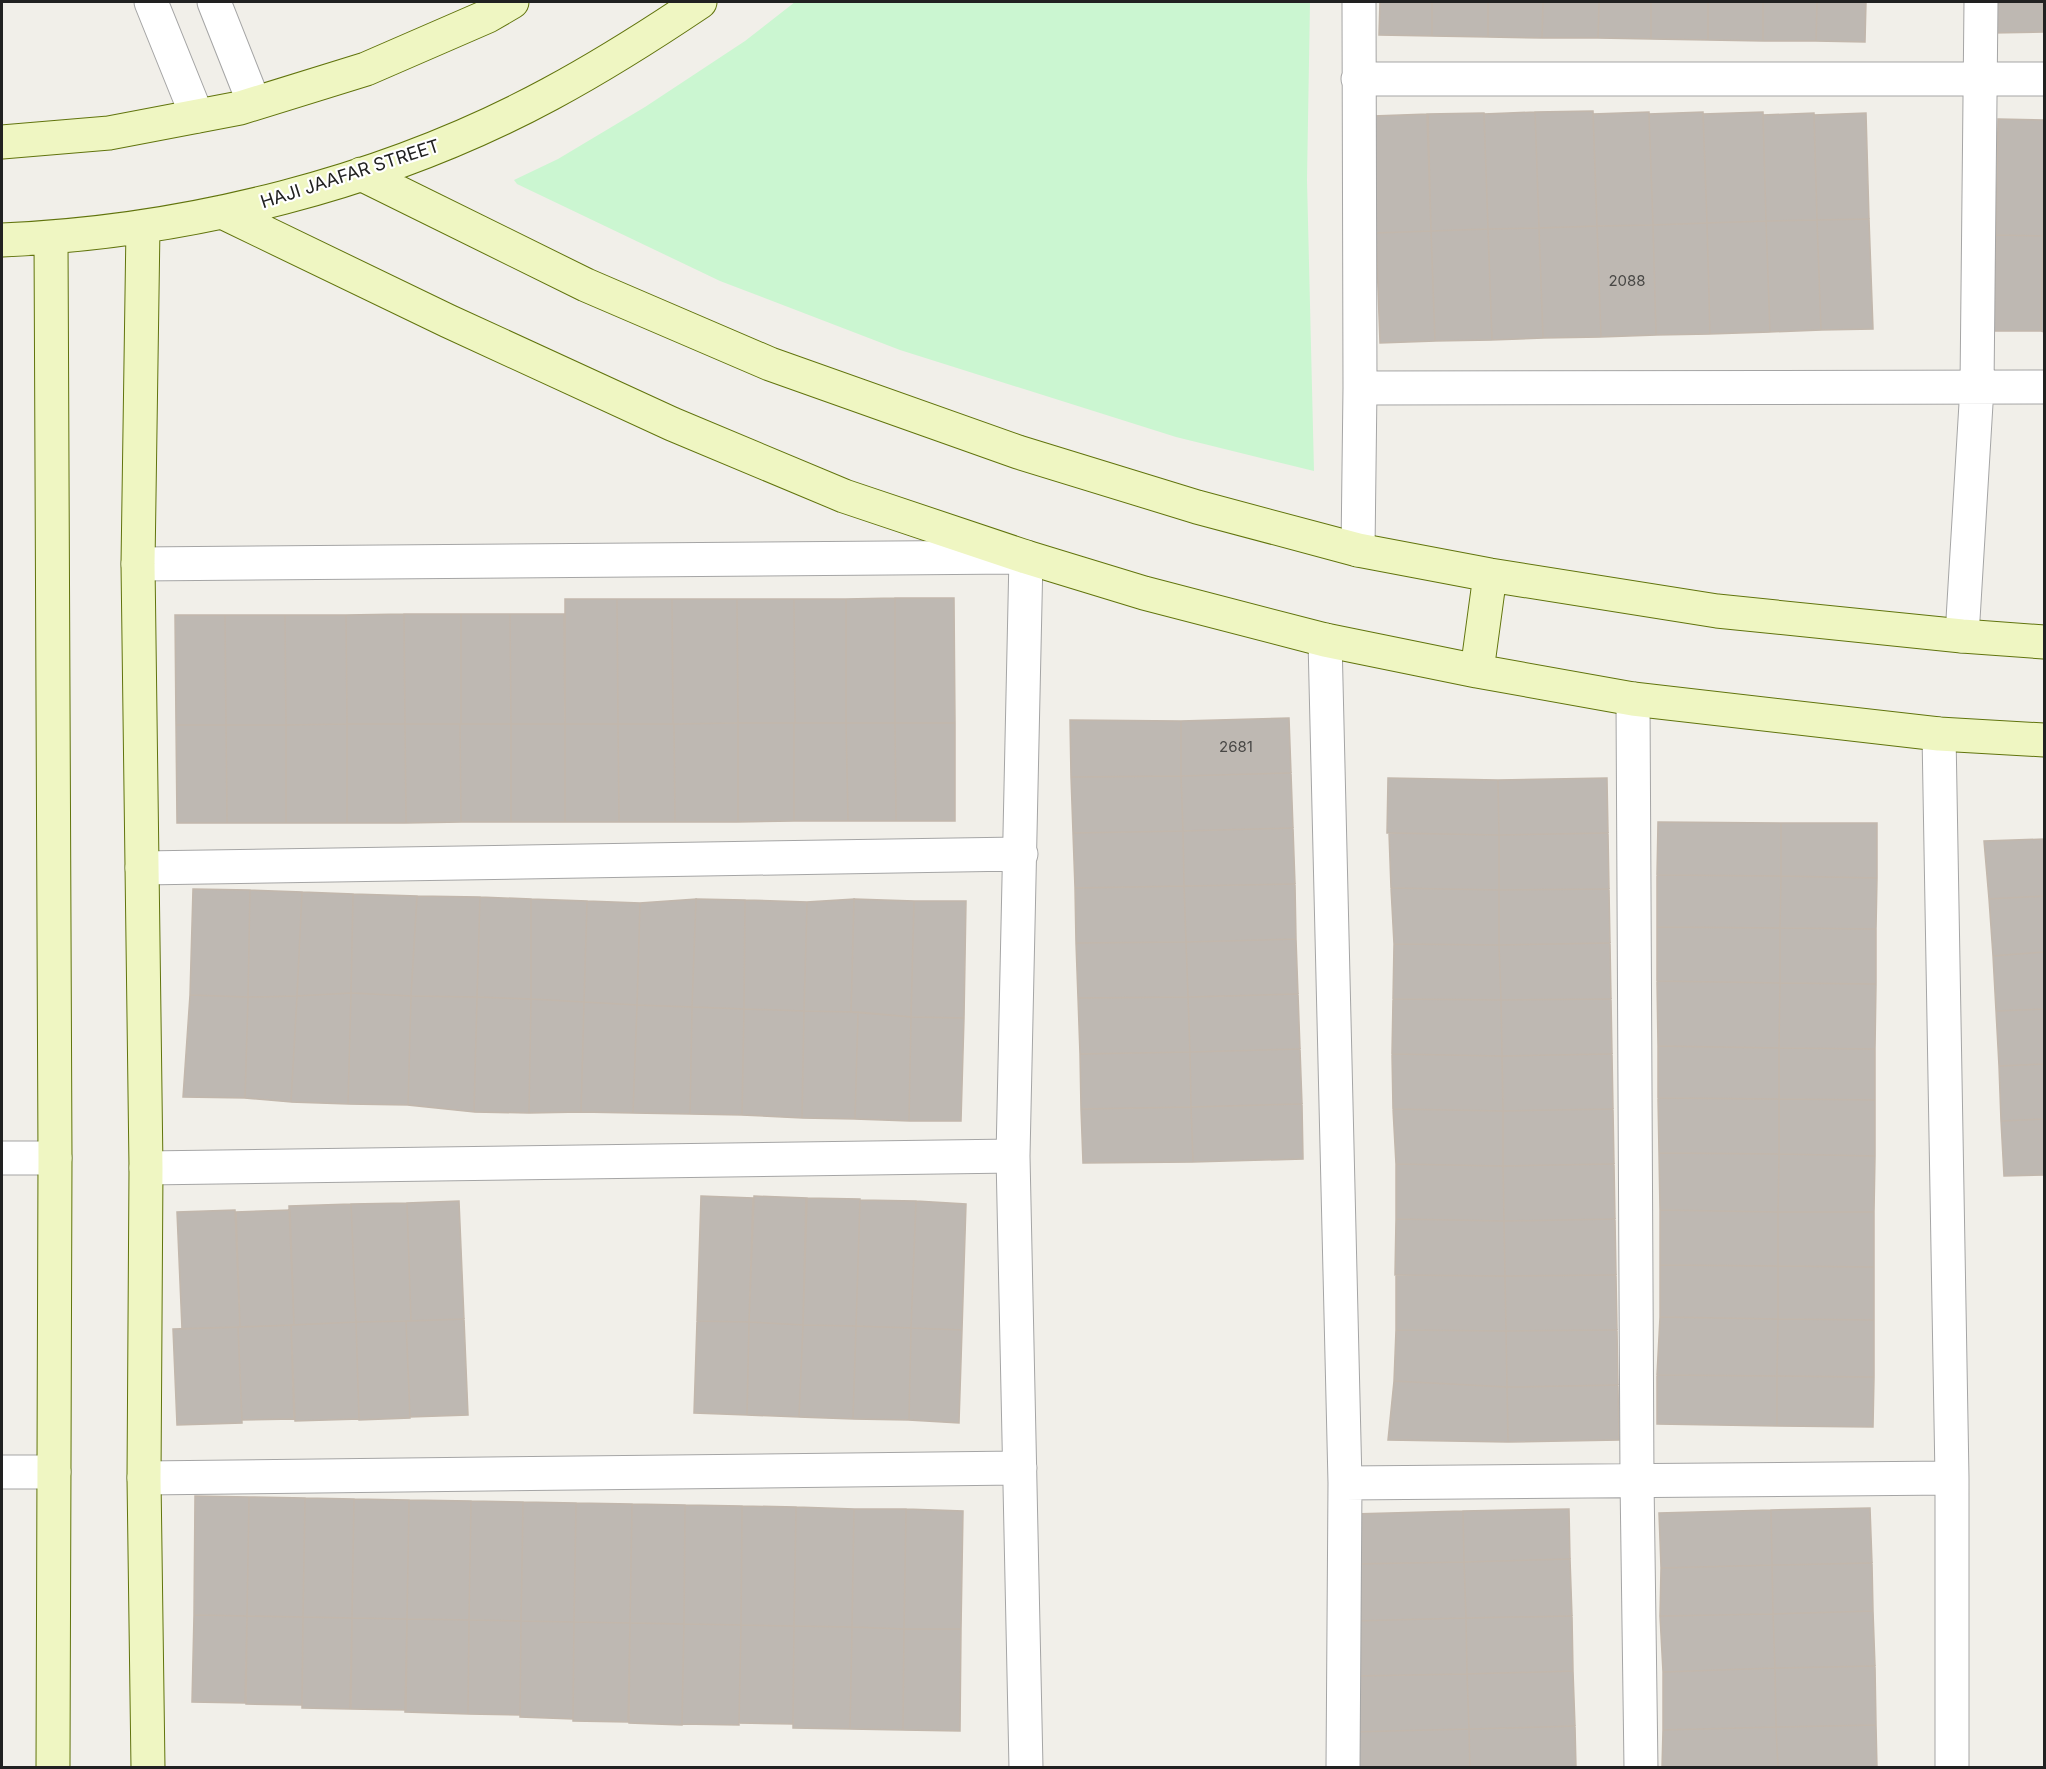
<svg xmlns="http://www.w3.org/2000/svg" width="2046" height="1769" viewBox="0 0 2046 1769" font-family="Inter,sans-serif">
  <rect width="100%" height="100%" fill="#f1efe9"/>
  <path fill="#cbf6d1" d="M795,2H1310L1307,180L1314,471L1176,437L900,350L720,281L517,184L514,180L558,159L645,107L745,41Z"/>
  <path fill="#beb8b2" stroke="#c2b7ac" stroke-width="1.5" d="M1380,2H1432V36L1379,35Z
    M1432,2H1488V37L1432,36Z
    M1488,2H1543L1542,38L1488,37Z
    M1543,2H1599L1598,38H1542Z
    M1599,2H1651V39L1598,38Z
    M1651,2H1708V40L1651,39Z
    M1708,2H1763V41L1708,40Z
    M1763,2H1817L1816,41H1763Z
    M1817,2H1866L1865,42L1816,41Z
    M1991,2H2043V32L1992,33Z
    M1593,111L1597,226L1539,228L1535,112Z
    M1535,112L1539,228L1488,229L1484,114Z
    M1649,112L1653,225L1597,226L1593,114Z
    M1703,112L1707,223L1653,225L1649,114Z
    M1763,112L1766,221L1707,223L1703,114Z
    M1484,113L1488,229L1431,231L1427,114Z
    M1814,113L1817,220L1766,221L1763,115Z
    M1866,113L1869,219L1817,220L1814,115Z
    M1428,114L1431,231L1376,233L1373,116Z
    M1998,119L2044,120L2043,236L1996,235Z
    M2044,133V236H2043Z
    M1869,219L1873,329L1821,330L1817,220Z
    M1817,220L1821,330L1770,332L1766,221Z
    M1766,221L1770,332L1710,334L1707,223Z
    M1707,223L1710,334L1656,335L1653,225Z
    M1653,225L1656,335L1601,337L1597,226Z
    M1597,226L1601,337L1543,338L1539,228Z
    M1539,228L1543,338L1492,340L1488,229Z
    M1488,229L1492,340L1435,341L1431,231Z
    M1431,231L1435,341L1380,343L1376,233Z
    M1996,235L2043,236L2041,331H1994Z
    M2043,236H2044V332L2041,331Z
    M895,598V723H846V599Z
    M895,598H954L955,723H895Z
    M565,599H617L618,724H565Z
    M617,599H672L673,724H618Z
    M672,599H737L738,723L673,724Z
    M737,599H794L795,723H738Z
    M794,599H846V723H795Z
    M404,614H461V724H405Z
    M404,614L405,724H347L346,615Z
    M461,614H510L511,724H461Z
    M510,614H564L565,724H511Z
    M175,615H225L226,725H176Z
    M225,615H285L286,725H226Z
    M285,615H346L347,724L286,725Z
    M1289,718L1291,773L1181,776V721Z
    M1070,720L1181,721V776L1071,777Z
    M738,723H794V821L738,822Z
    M738,723V822H675L674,724Z
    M794,723H846L848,821H794Z
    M846,723H895L896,821H848Z
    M895,723H955V821H896Z
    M347,724H405L406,823H347Z
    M347,724V823H286V725Z
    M405,724H460L461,822L406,823Z
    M460,724H511V822H461Z
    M511,724H565V822H511Z
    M565,724H618L619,822H565Z
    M618,724H674L675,822H619Z
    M176,725H226L227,823H177Z
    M226,725H286V823H227Z
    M1291,773L1293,828L1183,831L1181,776Z
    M1181,776L1183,831L1073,833L1071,777Z
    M1388,778L1498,780L1499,835L1387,833Z
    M1607,778L1608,833L1499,835L1498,780Z
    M1658,822L1781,823V876L1657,875Z
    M1781,823H1877V878L1781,876Z
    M1293,828L1295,884L1184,886L1183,831Z
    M1183,831L1184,886L1075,888L1073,833Z
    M1389,833L1499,835V890L1391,888Z
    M1608,833L1609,889L1499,890V835Z
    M2044,839V896L1989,899L1984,841Z
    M1657,875L1781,876L1780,928L1657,927Z
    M1781,876L1877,878L1876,929L1780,928Z
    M1295,884L1296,939L1186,942L1184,886Z
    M1184,886L1186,942L1076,943L1075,888Z
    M1391,888L1499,890V945L1394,944Z
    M193,889L250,890L248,997L190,995Z
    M1609,889L1610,943L1499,945V890Z
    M250,890L302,892L297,996L248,997Z
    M302,892L353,894L351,993L297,996Z
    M353,894L417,896L411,996L351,993Z
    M417,896L480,897L477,997L411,996Z
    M2044,896V952L1993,956L1989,899Z
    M480,897L531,899V999L477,997Z
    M531,899L587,901L584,1002L531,999Z
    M696,899L692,1007L637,1005L640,903Z
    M696,899L745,900L744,1009L692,1007Z
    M854,899L851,1012L804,1011L807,902Z
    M854,899L914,901L911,1017L851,1012Z
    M745,900L807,902L804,1011L744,1009Z
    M587,901L640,903L637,1005L584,1002Z
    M914,901H966L964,1018L911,1017Z
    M1657,927L1780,928V983L1657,981Z
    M1780,928L1876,929V984L1780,983Z
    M1296,939L1298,994L1188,997L1186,942Z
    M1186,942L1188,997L1078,998L1076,943Z
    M1610,943L1611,999L1501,1000L1499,945Z
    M1394,944L1499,945L1501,1000L1393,999Z
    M2044,952V1009L1996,1011L1993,956Z
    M1657,981L1780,983L1779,1048L1658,1046Z
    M1780,983L1876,984L1875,1049L1779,1048Z
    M351,993L348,1104L291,1102L297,996Z
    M351,993L411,996L408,1105L348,1104Z
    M1298,994L1300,1049L1190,1052L1188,997Z
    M190,995L248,997L245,1098L183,1097Z
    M297,996L291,1102L245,1098L248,997Z
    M411,996L477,997L474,1112L408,1105Z
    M477,997L531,999L529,1113L474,1112Z
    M1188,997L1190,1052L1080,1054L1078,998Z
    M531,999L584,1002L581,1112L529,1113Z
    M1393,999L1501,1000L1502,1056L1392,1054Z
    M1611,999L1612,1054L1502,1056L1501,1000Z
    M584,1002L637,1005L633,1113L581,1112Z
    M637,1005L692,1007L690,1114L633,1113Z
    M692,1007L744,1009L742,1115L690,1114Z
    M744,1009L804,1011L802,1118L742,1115Z
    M2044,1009V1064L1999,1066L1996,1011Z
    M804,1011L858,1012L855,1119L802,1118Z
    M858,1012L911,1017L909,1121L855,1119Z
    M911,1017L964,1018L961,1121H909Z
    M1658,1046L1779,1048V1099L1658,1098Z
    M1779,1048L1875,1049V1100L1779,1099Z
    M1300,1049L1302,1104L1191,1107L1190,1052Z
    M1190,1052L1191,1107L1081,1109L1080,1054Z
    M1392,1054L1502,1056L1503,1111L1393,1109Z
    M1612,1054L1613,1109L1503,1111L1502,1056Z
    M2044,1064V1119L2001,1121L1999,1066Z
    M1658,1098L1779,1099V1154L1659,1153Z
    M1779,1099L1875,1100V1156L1779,1154Z
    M1302,1104L1303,1159L1193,1162L1191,1107Z
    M1191,1107L1193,1162L1083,1163L1081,1109Z
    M1393,1109L1503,1111V1166L1396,1164Z
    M1613,1109L1614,1164L1503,1166V1111Z
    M2044,1119V1175L2004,1176L2001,1121Z
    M1659,1153L1779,1154L1778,1212L1660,1210Z
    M1779,1154L1875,1156L1874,1212H1778Z
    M1396,1164L1503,1166L1504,1221L1396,1219Z
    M1614,1164L1615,1219L1504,1221L1503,1166Z
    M701,1196L753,1198L749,1322L697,1321Z
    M754,1196L807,1198L803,1325L749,1322Z
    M806,1198L860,1199L856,1326L803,1325Z
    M860,1200L916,1201L911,1328L856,1326Z
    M459,1201L464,1319L411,1321L407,1203Z
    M916,1201L966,1204L962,1330L911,1328Z
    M407,1203L411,1321L356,1322L351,1204Z
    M351,1204L356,1322L294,1325L289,1206Z
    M235,1210L240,1327L182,1329L177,1212Z
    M290,1210L294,1325L240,1327L236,1212Z
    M1660,1210L1778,1212V1266L1660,1265Z
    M1778,1212H1874V1267L1778,1266Z
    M1396,1219L1504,1221L1505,1276L1395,1275Z
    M1615,1219L1616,1275L1505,1276L1504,1221Z
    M1660,1265L1778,1266V1319L1660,1317Z
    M1778,1266L1874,1267V1320L1778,1319Z
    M1396,1275L1505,1276L1506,1331L1396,1330Z
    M1616,1275L1617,1330L1506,1331L1505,1276Z
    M1660,1317L1778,1319L1777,1376L1657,1375Z
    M464,1319L468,1415L410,1417L406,1321Z
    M1778,1319L1874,1320V1377L1777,1376Z
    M406,1321L410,1418L359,1420L356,1322Z
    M697,1321L749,1322L747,1415L694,1413Z
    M356,1322L359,1419L295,1421L291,1325Z
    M749,1322L803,1325L799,1417L747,1415Z
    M291,1325L294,1419L242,1420L238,1327Z
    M803,1325L856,1326L853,1419L799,1417Z
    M856,1326L911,1328L909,1420L853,1419Z
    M238,1327L242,1423L177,1425L173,1329Z
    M911,1328L962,1330L959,1423L909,1420Z
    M1396,1330L1506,1331L1507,1387L1394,1381Z
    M1617,1330L1618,1385L1507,1387L1506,1331Z
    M1657,1375L1777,1376V1426L1657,1424Z
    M1777,1376L1874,1377L1873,1427L1777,1426Z
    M1394,1381L1507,1387L1508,1442L1388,1440Z
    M1618,1385L1619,1440L1508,1442L1507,1387Z
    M195,1496L249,1497L247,1616L194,1615Z
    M249,1497L305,1498L303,1617L247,1616Z
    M305,1498L354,1499L352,1618L303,1617Z
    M354,1499L409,1500L407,1619L352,1618Z
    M409,1500L471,1501L469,1620L407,1619Z
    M471,1501L523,1502L521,1621L469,1620Z
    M523,1502L576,1503L574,1622L521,1621Z
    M576,1503L632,1504L630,1623L574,1622Z
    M632,1504L685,1505L684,1624L630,1623Z
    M685,1505L742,1506L741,1625L684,1624Z
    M742,1506L796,1507L794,1626L741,1625Z
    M796,1507L854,1509L852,1627L794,1626Z
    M1870,1508L1872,1563L1772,1565L1771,1510Z
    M854,1509H906L904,1629L852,1627Z
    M906,1509L963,1511L961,1629H904Z
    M1569,1509L1570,1559L1464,1562L1463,1511Z
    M1771,1510L1772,1565L1661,1568L1659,1513Z
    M1463,1511L1464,1562L1353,1564L1352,1514Z
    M1570,1559L1572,1616L1466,1618L1464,1562Z
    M1464,1562L1466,1618L1352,1621L1353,1564Z
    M1872,1563L1873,1611L1773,1614L1772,1565Z
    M1772,1565L1773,1614L1660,1616L1661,1568Z
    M1873,1611L1875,1666L1775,1668L1773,1614Z
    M1773,1614L1775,1668L1663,1672L1660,1616Z
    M194,1615L247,1616L245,1703L192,1702Z
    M247,1616L303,1617L302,1705L246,1704Z
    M1572,1616L1573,1671L1467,1674L1466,1618Z
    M303,1617L352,1618L350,1709L302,1708Z
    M352,1618L407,1619L406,1710L351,1709Z
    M1466,1618L1467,1674L1352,1676V1621Z
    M407,1619L469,1620L468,1714L405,1712Z
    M469,1620L521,1621L520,1715L468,1714Z
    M521,1621L574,1622L573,1719L520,1717Z
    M574,1622L630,1623L628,1722L573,1721Z
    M630,1623L684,1624L682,1725L629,1723Z
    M684,1624L741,1625L739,1725L682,1724Z
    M741,1625L794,1626L793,1724L739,1723Z
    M794,1626L852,1627L850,1729L793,1728Z
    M852,1627L904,1629L903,1730L850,1729Z
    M904,1629H961L960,1731L903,1730Z
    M1875,1666L1876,1725L1776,1727L1775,1668Z
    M1775,1668L1776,1727L1663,1730V1672Z
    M1573,1671L1575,1726L1469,1729L1467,1674Z
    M1467,1674L1469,1729L1350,1732L1352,1676Z
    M1876,1725L1877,1768H1778L1776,1727Z
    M1575,1726L1576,1768H1470L1469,1729Z
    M1776,1727L1778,1768H1662L1663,1730Z
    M1469,1729L1470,1768H1351L1350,1732Z"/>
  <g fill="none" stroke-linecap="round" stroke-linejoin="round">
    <defs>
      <path id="street" d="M151,2L197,116
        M214,2L254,103
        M1358,79H2044
        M1360,388L2044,387
        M1358,550L1360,388L1359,2
        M138,564L1026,557L1013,1156L1026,1768
        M1962,636L1977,387L1981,2
        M1325,640L1345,1483L1343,1768
        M1633,699L1637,1480L1641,1768
        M1939,734L1952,1478V1768
        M142,868L1021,854
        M2,1158H55
        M146,1168L1013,1156
        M2,1472H54
        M144,1478L1020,1468
        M1345,1483L1952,1478"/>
      <path id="secondary" d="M2,142L109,133L240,108L366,69L488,16L512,2
        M361,174L586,285L770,364L1018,452L1197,507L1358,550L1490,575L1717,611L1962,636L2044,642
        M222,212L448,321L672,424L844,496L1026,557L1144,593L1325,640L1477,671L1633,699L1939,734L2044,740
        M143,227L138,564L146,1168L144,1478L148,1768
        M51,238L55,1158L53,1768
        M2,240C188,232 385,183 550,94C602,66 651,35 700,2
        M1477,671L1490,575"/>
    </defs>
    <use href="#street" stroke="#a5a5a5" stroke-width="35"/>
    <use href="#secondary" stroke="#61740d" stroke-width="35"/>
    <use href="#street" stroke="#fff" stroke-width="33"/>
    <use href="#secondary" stroke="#eff6c2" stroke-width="33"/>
  </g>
  <g text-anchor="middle" stroke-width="4.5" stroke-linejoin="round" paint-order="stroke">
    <g font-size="15" fill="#484745">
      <text x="1627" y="286">2088</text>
      <text x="1236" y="752">2681</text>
    </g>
    <g font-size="18" fill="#212121" stroke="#fff">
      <text transform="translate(350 174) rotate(-18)" y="6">HAJI JAAFAR STREET</text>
    </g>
  </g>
  <rect width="2046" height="1769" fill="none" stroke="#212121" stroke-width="6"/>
</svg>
